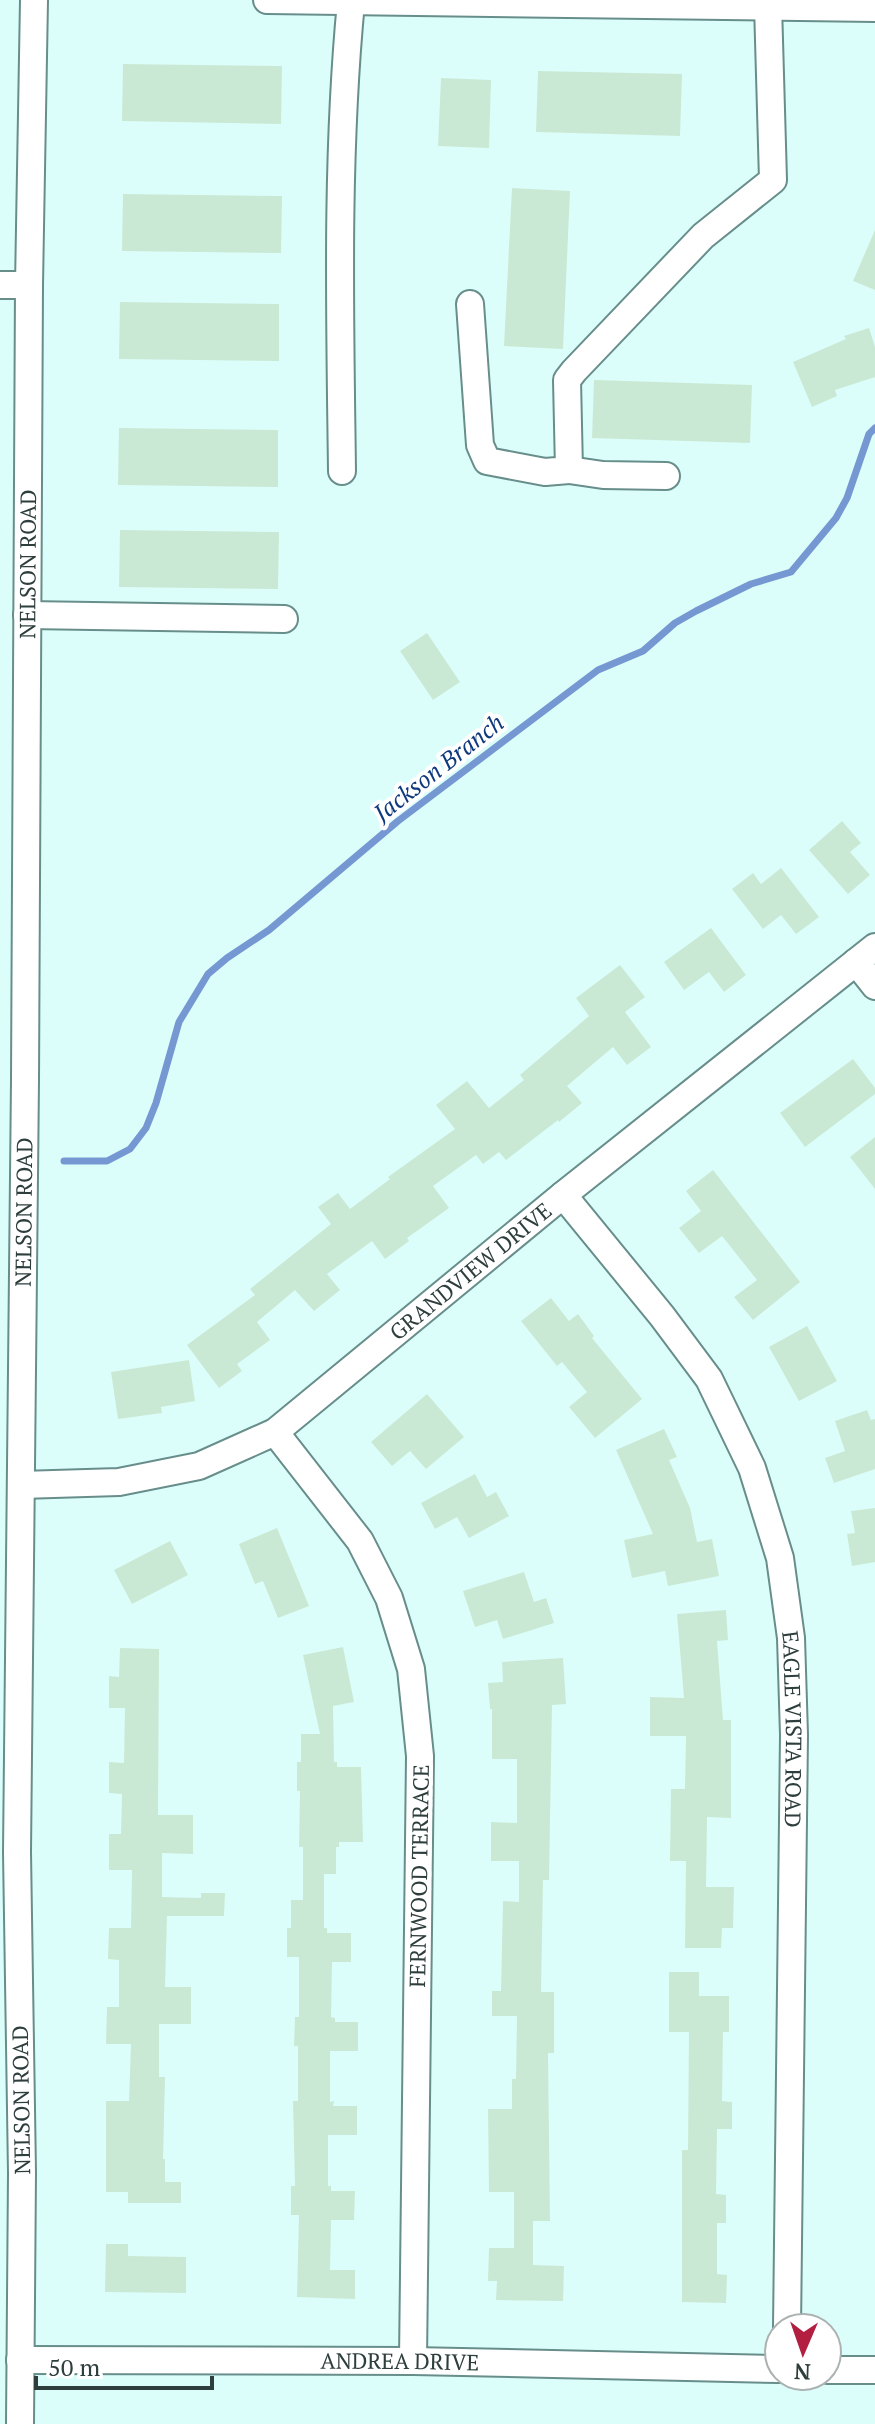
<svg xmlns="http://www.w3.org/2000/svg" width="875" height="2424" viewBox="0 0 875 2424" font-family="'PT Serif',serif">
  <rect width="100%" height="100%" fill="#dcfefb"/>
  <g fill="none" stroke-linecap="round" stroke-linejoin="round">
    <path stroke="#7598d2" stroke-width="7" d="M64,1161H107L130,1149L146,1128L156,1103L179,1022L208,974L227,958L269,930L398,821L598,670L643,651L675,623L696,611L751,584L791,572L836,518L847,498L869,434L875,428"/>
  </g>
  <path fill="#cae9d4" d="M123,64L282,66L281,124L122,121Z
    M538,71L682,74L680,136L536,132Z
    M441,78L491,80L489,148L438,146Z
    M512,188L570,191L563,349L504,346Z
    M123,194L282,196L281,253L122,251Z
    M875,230V290L853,281Z
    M120,302L279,304V361L119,359Z
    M869,328L875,347V377L835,390L837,396L812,407L793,362L846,339L844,336Z
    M594,380L752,385L750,443L592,438Z
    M119,428L278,430V487L118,485Z
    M120,530L279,532L278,589L119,587Z
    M427,633L460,682L433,700L400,651Z
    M842,821L861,843L850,852L870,875L848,894L809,850Z
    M781,868L819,917L796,934L781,915L763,929L732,889L753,873L761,884Z
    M711,928L746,975L724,992L709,972L684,990L664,962Z
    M620,965L645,997L625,1012L651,1047L627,1065L613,1047L567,1086L582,1103L559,1122L558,1120L506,1160L499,1152L483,1164L476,1155L433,1186L449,1208L407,1238L409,1241L385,1259L372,1241L327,1274L340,1290L314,1311L295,1290L257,1322L270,1340L237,1364L242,1371L219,1388L187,1345L255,1295L250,1289L331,1224L318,1207L338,1193L350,1209L390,1179L388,1177L455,1129L436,1105L467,1081L489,1108L524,1080L520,1075L589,1016L576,998Z
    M853,1059L875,1088V1094L805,1147L780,1113Z
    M875,1137V1189L850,1157Z
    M713,1170L800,1282L753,1320L734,1297L757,1280L722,1236L699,1253L679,1228L701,1211L686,1191Z
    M551,1298L569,1321L578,1314L594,1336L592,1338L642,1399L595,1438L569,1407L587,1392L562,1362L557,1366L521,1321Z
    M807,1326L837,1381L799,1401L769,1347Z
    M189,1360L195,1401L161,1407L162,1413L118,1419L111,1372Z
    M427,1394L464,1437L426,1469L410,1451L392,1466L371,1442Z
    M867,1410L871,1420L875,1419V1469L834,1483L825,1458L845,1451L835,1421Z
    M664,1429L677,1457L669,1460L690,1508L697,1542L712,1539L719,1576L668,1586L665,1571L632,1578L624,1540L653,1534L616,1450Z
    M475,1474L487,1497L496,1492L509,1516L469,1538L457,1517L435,1529L421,1503Z
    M875,1508V1562L852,1566L847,1534L855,1533L851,1511Z
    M277,1528L309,1606L278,1618L263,1581L255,1584L239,1544Z
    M170,1541L188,1575L132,1604L114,1570Z
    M524,1572L534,1602L546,1598L554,1623L503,1639L497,1620L475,1627L463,1591Z
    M726,1610L728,1640L717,1641L723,1720H731V1818L707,1817L706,1887H734L733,1928H722L721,1948H685L686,1861H670L671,1789H685L686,1736H650V1697L684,1698L677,1614Z
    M343,1647L354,1702L333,1706L334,1762H337V1767H361L363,1842H339V1847H336V1874H324V1928H327V1933H351V1962H332L331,2017L335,2018V2022H358V2051H330V2102L334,2101L333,2106H357V2135H328V2186H331V2191H355L354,2220H331L330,2270H355V2299L297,2297L299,2215H291V2186H295L293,2101H298V2046H294L295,2017H299V1957H287V1928H291V1900H303V1847H299L300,1791H297V1762H301V1734H320L303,1655Z
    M120,1648L159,1649L158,1815H193V1854L162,1853V1897L201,1898V1893H225L224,1916H167L165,1987H191V2024H159V2077H165L163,2159H165V2182H181V2203H128V2192H106V2101H129L131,2044H106L107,2007H119V1960L108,1959L109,1928H131L132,1870H109V1834H121L122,1794L109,1793V1762L124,1763L125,1708H109V1676L119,1677Z
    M563,1658L566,1704L552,1705L549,1880H543L541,1992H554V2053H548L550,2221H533V2265L564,2266L563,2301L496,2300L497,2281H488L489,2248H514V2192H489L488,2109H512V2079H516L517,2016H492V1991H501L503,1901L519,1902V1861H491V1822L517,1823V1759H492V1709H490L488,1683L503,1682L502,1662Z
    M669,1972H699V1996H729V2032H723L722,2101L732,2102V2129H717L716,2194L726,2195V2223H717V2274L727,2275L726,2303L682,2302V2150H688L689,2032H669Z
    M106,2244H128V2256L186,2257V2293L105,2292Z"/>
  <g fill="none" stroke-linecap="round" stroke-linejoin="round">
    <defs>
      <g id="minor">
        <path d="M267,0L875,8"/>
        <path d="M0,285H29"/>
        <path d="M470,304L480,445L487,461L545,472L569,470L567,380L574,371L703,236L773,180L768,5"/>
        <path d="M569,470L603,475L666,476"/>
        <path d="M342,471C340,314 336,158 351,2"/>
        <path d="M27,615L284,619"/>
        <path d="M856,962L875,986"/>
        <path id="s1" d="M563,1195L662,1316L709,1379L752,1468L780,1558L791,1638L794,1735L787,2328"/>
        <path d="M275,1432L360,1541L389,1598L411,1669L420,1756L413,2361"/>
        <path id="s2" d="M21,1485L119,1482L199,1466L275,1432L563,1195L875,947"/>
        <path id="s3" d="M20,2360L413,2361L779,2369"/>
        <path d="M827,2370H875"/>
        <path id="s4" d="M20,2424L22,2173L17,1852L25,1080L29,285L34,0"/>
      </g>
    </defs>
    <use href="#minor" stroke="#678e8b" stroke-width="30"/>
    <use href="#minor" stroke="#fff" stroke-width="26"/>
  </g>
  <g text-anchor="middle" stroke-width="8" stroke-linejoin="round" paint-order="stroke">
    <g font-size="22" fill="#2e3e3d" stroke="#fff">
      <text dy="8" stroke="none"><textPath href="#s4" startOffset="1860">NELSON ROAD</textPath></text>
      <text dy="8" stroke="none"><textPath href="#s4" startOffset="1212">NELSON ROAD</textPath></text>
      <text dy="8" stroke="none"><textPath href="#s2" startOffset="516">GRANDVIEW DRIVE</textPath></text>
      <text dy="8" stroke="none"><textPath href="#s1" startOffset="600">EAGLE VISTA ROAD</textPath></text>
      <text transform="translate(419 1876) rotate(-89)" y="8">FERNWOOD TERRACE</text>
      <text transform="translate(21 2100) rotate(-91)" y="8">NELSON ROAD</text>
      <text dy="8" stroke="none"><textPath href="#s3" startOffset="380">ANDREA DRIVE</textPath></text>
    </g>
    <g font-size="24" font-style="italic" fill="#0e397d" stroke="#fff">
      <text transform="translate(439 768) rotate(-38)" y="8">Jackson Branch</text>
    </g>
  </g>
  <g transform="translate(803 2352) rotate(182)"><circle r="38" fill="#ffffff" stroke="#abb2b1" stroke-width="2"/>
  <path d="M0-6L14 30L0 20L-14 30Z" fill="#b21f40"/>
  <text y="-12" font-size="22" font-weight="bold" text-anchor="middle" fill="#2e3e3d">N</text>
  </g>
  <path d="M36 2376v12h176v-12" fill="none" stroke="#2e3e3d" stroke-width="4"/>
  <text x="48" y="2376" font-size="24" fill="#2e3e3d" stroke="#ffffff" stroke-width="6" paint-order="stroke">50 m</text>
</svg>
